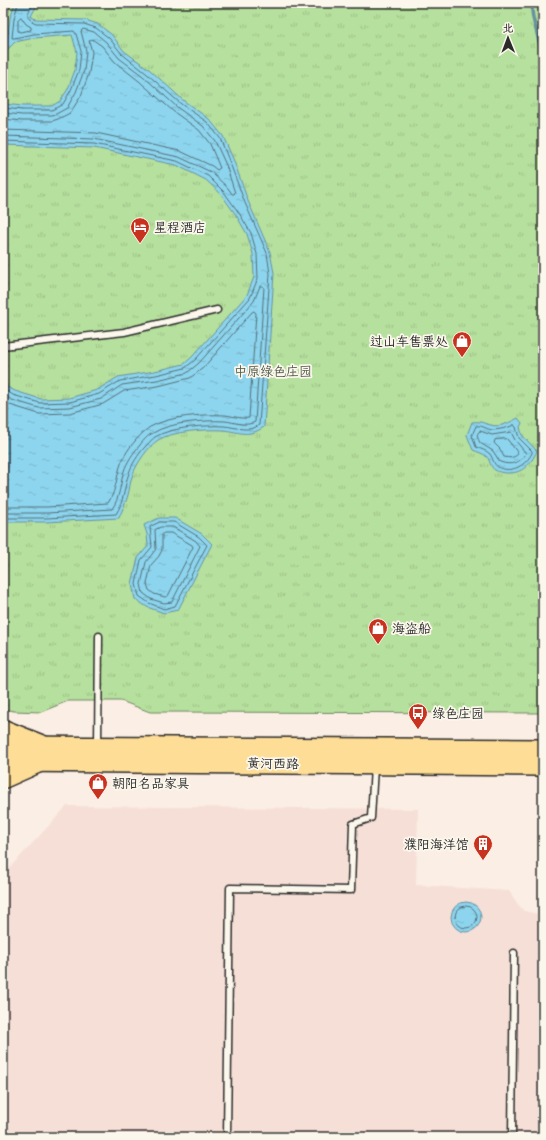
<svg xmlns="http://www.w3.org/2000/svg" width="546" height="1140" viewBox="0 0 546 1140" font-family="'Indie Flower','LXGW WenKai TC',sans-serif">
  <defs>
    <pattern id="grass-tufts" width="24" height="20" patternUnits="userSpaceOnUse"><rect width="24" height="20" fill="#b6e09d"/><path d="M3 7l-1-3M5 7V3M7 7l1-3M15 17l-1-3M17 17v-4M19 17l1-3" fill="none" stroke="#9dc087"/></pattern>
    <pattern id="water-ripples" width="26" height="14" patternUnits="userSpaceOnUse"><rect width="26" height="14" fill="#8dd5ee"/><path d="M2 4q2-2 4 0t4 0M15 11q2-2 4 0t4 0" fill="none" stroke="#7ab7cc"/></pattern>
  </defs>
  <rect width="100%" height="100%" fill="#fbeee4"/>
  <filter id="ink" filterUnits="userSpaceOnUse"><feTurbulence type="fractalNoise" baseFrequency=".025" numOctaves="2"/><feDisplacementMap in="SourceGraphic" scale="8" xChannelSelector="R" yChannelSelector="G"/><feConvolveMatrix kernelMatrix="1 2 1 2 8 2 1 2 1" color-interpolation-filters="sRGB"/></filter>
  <g filter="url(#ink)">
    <path fill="#f6dfd6" d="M67,806L418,809L416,885L509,891L517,903L524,911L543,915V1137H3V875Z"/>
    <path fill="url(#grass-tufts)" stroke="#708664" d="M10,3H543V713L150,712L121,701H68L41,712L14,711L3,709V41Z"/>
    <path fill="url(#water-ripples)" stroke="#6691a0" d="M15,3H40L36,7L31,16L35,19L85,20L98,24L112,35L124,51L149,69L184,101L209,119L223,136L234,161L248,201L270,252L274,273L264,427C248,438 241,432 223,430C206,429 173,431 158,440C148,447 137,463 133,474C130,481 130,488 128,495C126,503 122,510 119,518L47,522H3V385L15,391L41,399L69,398L97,390L118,377L155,371L184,364L192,357L247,295L254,277L253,254L247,234L236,215L221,194L206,180L176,165L94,148L3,145V104L23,106H52L60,101L68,89L75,70L77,52L72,35L34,38L15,42L6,51L10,18Z
      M518,418L522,423L520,427L522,435L537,451C531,464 522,474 507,473C503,473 498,472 495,470C490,467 490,460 487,457C483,453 477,452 473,450L467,435L472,422C482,421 482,423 491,425C499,428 511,422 518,418Z
      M159,518H175L202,534L212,544L178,610L164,613L147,607L135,599L132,584L138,558L148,546L147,534L144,525Z
      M451 917a15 15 0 1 1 30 0a15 15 0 1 1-30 0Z"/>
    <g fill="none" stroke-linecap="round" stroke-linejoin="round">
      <path stroke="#526f79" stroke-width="1" d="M21,17L26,24L31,27V30L20,32L18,31V20Z
        M3,108L22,110H52L63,104L71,90L79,70L81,51L76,34L74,31L34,34L14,38H12L14,19L18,3
        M3,113L22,115H52L56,114L67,108L76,92L84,71L86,51L81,31L83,29L94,32L106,42L119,58L143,76L178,108L203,126L215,141L226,165L235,193L234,194H232L228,188L211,172L179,157L94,139L3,136
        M3,119L22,121H52L58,119L70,113L81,96L89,73L92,52L89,41L92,39L102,46L115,62L139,81L174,112L199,130L210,144L220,168L217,170L212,166L180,151L96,133L3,130
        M3,141L94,144L177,161L208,176L224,192L239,213L251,233L257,254L258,278L250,298L195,360L185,368L156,375L120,381L99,394L70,402L40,403L13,395L3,389
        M3,395L12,400L39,408L70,407L101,399L122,385L157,380L187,373L199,363L254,301L260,286H262L264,287L255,422C246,427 234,422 225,421C205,420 170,422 153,433C148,435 143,441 140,445C133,453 127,462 124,471C120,484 120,498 112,509L47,513H3
        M3,402L10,405L39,414L70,413L103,404L124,391L158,386L190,378L203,368L252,312L254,311L256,313L249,418C241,419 233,416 225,415C202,414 170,416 150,427C141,433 130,446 125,455C116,470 118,489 108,503L47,507H3
        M514,425L516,427L519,438L532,451V453C526,465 512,474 498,467C493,464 493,458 490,454C486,450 480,449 476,447L472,435L476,426C482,425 486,429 492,430C498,430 508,428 514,425Z
        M480,431L492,435L511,432L515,440L525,452L526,454C519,463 512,466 500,462L493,451L480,443C478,438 475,434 480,431Z
        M507,439L518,453V454C514,458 509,458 504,457L500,449L494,443L495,440Z
        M3,518H47L116,514C124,502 124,487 129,473C132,464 138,455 144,448C148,444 152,439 155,437C171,427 206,425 224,426C236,427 249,433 259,425L270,274L267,253L245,203L230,163L220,138L207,122L181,104L146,73L122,54L109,38L96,28L84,24L36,23C23,18 28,11 35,3
        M160,522H174L199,537L207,545L175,606L164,609L149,603L139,596L136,584L141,560L152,547L150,527Z
        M161,527H173L196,541L200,546L172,602L164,603L151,599L143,593L141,584L146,562L156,549L155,530Z
        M164,533H171L192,545L193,547L168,596L165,597L154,594L149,590L147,584L151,565L159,556L162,550V535Z
        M455 917a11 11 0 1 1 22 0a11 11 0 1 1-22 0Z"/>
      <path stroke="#6691a0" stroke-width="3.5" d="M531,3L533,18L541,49"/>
      <defs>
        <path id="service" d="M3,346L124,332L217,310
          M98,745L99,636
          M227,1137L230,888L351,890L353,824L371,818L374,767
          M512,1137L514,953"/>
        <path id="primary" d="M3,746L543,749
          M3,762L543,766"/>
        <path id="trunk" d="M3,730L43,746
          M3,778L39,762"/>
      </defs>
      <use href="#service" stroke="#2b2b2b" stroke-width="9"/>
      <use href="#primary" stroke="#2b2b2b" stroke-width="22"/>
      <use href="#trunk" stroke="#2b2b2b" stroke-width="23"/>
      <use href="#service" stroke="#fbf7ec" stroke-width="6"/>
      <use href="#primary" stroke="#fedd96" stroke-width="19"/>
      <use href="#trunk" stroke="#fedd96" stroke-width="20"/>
    </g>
  </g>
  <defs>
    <symbol id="hotel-pin" viewBox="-11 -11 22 30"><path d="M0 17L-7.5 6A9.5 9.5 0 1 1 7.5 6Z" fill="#c8321e" stroke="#fbf7ec"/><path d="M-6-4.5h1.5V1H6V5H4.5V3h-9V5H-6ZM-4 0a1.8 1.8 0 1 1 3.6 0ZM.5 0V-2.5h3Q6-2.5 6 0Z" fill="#fff"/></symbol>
    <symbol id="shop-pin" viewBox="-11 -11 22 30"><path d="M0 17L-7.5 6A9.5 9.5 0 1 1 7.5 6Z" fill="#c8321e" stroke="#fbf7ec"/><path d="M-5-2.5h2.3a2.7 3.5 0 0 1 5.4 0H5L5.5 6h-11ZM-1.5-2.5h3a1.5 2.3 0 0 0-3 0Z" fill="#fff"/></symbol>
    <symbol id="bus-pin" viewBox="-11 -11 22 30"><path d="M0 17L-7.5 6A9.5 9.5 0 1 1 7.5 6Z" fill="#c8321e" stroke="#fbf7ec"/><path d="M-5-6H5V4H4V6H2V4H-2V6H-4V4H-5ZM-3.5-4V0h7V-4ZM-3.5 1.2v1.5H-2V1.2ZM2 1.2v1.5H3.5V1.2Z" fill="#fff"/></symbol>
    <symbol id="building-pin" viewBox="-11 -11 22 30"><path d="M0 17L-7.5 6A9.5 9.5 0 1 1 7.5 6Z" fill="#c8321e" stroke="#fbf7ec"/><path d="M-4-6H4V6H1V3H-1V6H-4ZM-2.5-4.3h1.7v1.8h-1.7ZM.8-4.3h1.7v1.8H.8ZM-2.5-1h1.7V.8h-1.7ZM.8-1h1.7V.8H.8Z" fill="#fff"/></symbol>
  </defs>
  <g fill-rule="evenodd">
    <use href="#hotel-pin" x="129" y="216" width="22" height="30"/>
    <use href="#shop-pin" x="451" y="330" width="22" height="30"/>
    <use href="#shop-pin" x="367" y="617" width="22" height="30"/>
    <use href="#bus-pin" x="407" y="702" width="22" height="30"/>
    <use href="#shop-pin" x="87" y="772" width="22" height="30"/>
    <use href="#building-pin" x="472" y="833" width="22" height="30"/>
  </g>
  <g text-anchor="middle" stroke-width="3.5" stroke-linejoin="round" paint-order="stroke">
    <g font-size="13" fill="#2b2b2b" stroke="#fbf7ec" text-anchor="start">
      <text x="154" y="232">星程酒店</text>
      <text x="448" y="346" text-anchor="end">过山车售票处</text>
      <text x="392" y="633">海盗船</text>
      <text x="432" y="718">绿色庄园</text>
      <text x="112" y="788">朝阳名品家具</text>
      <text x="469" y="849" text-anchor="end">濮阳海洋馆</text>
    </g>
    <g font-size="13" fill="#4e5848" stroke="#fbf7ec">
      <text x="273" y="376">中原绿色庄园</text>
    </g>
    <g font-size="13" fill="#2b2b2b" stroke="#fbf7ec">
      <text transform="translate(273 763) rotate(1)" y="5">黄河西路</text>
    </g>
  </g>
  <rect width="546" height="1140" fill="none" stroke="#fbf7ec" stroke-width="16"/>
  <rect x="8" y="8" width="530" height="1124" fill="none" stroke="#2b2b2b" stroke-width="1.5" filter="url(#ink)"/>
  <g transform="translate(508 38) rotate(359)" stroke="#fbf7ec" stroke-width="3" paint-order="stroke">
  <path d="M0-3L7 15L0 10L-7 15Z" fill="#2b2b2b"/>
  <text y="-6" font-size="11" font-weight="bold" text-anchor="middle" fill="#2b2b2b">北</text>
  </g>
</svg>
